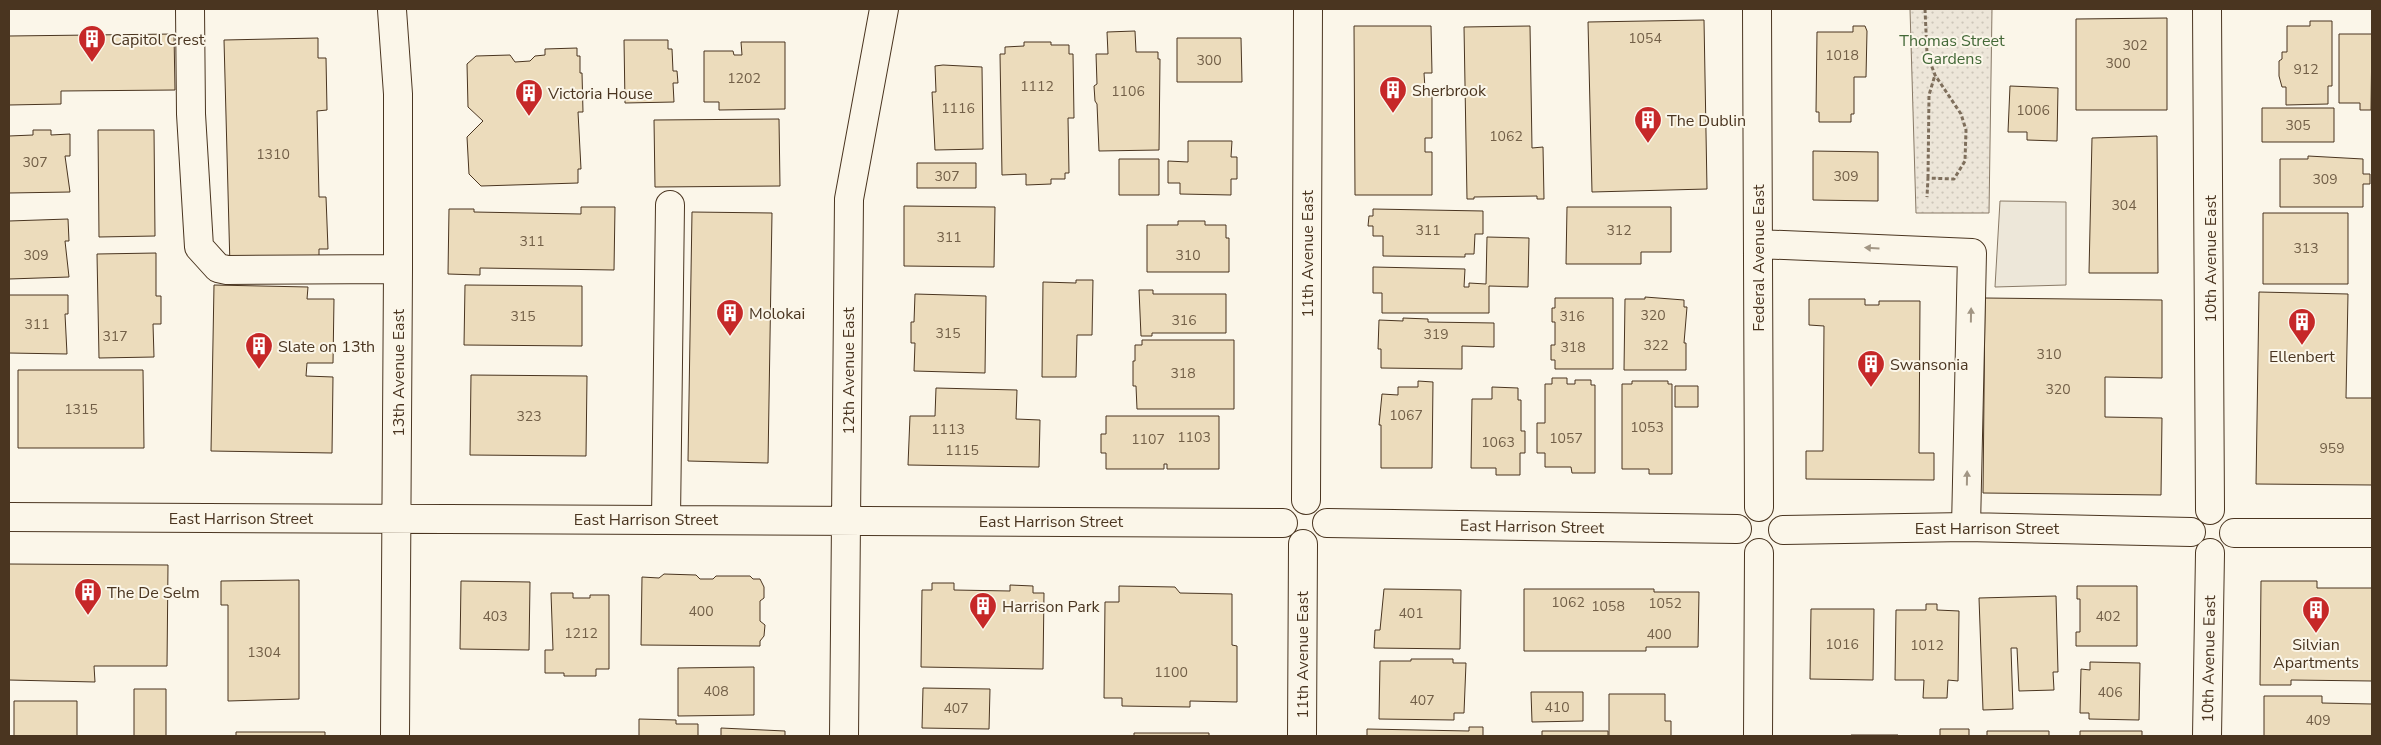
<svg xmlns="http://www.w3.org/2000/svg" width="2381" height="745" viewBox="0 0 2381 745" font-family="'Nunito Sans',sans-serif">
  <defs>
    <pattern id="grass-dots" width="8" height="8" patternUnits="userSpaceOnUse" patternTransform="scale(1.25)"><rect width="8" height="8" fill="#ede6d9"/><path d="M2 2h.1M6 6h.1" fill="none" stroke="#cdc6ba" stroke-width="1.8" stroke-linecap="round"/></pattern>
  </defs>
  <rect width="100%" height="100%" fill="#fbf6e9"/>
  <path fill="url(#grass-dots)" stroke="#887966" d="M1910,9H1992L1989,213H1916Z"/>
  <path fill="#ede7d9" stroke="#887966" d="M2000,201L2066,202V285L1995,287Z"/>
  <path fill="#ecdcbc" stroke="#4a3520" d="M2167,18V110H2076V19Z
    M1704,20L1707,189L1592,192L1588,22Z
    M2310,21H2332V86H2328V104L2286,105V87H2282L2279,76V61L2282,59V52H2287V26H2310Z
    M1354,26H1431L1432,73H1424L1425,89H1432V138H1425V152H1432V195H1355Z
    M1530,26L1532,148L1543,147L1544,199H1537V196L1474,197V199H1467L1464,27Z
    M1853,26H1865L1867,31L1866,77H1854V114H1851V122H1819V112H1816L1817,32H1853Z
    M1135,31L1136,52H1158V59H1160L1159,150L1099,151L1097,104L1095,101L1094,86L1097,84L1096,54H1108L1107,32Z
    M174,34L175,90L61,91V104L9,105V36Z
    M2339,34H2372L2371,110H2360V103H2339Z
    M318,38V58H326L327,110L317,111L319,197H326L328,249H319V265L230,267L224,40Z
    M1177,38H1241L1242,82H1177Z
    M624,40H668V49H672L673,71H677L678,83H673L674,102L625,103Z
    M741,42H785V109L719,110V102H704V51H733L734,55H742Z
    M1024,42H1051V45H1069V54H1073L1074,118H1068L1069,173H1065V179H1051V184L1026,185V174L1002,175L1000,54H1005V47L1024,46Z
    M577,48V56H580V73H582L583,112H578L581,169H578V183L481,186L469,174L467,137L483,121L468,107L467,64L476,56L510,55L515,62L530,61L535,56L545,55V49Z
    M943,65L982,67L983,149L935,150L932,92H936L935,66Z
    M2010,86L2058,88L2057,141L2027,140V132H2008Z
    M2262,108H2334V142H2262Z
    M779,119L780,186L655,187L654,120Z
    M33,130H51V135L70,134V156H65L70,192L9,193V136L33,135Z
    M98,130H154L155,236L99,237Z
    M2157,136L2158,273H2089L2092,138Z
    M1188,141H1232L1231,157H1237V179H1231V195L1180,194V183H1168V161L1188,162Z
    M1813,151L1878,152V201L1813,200Z
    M2308,156L2363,159V174H2370V184H2363V207H2280V159H2308Z
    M1119,159H1159V195H1119Z
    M917,163H976V188H917Z
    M904,206L995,207L994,267L904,266Z
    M581,207H615L614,270L480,268V275L448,274L449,209H474V212L581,214Z
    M1567,207H1671V252H1641V264H1566Z
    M1373,209L1483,211V234H1475L1474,254H1465V257L1383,256V236H1373V226H1368L1369,216H1373Z
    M692,212L772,213L768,463L688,461Z
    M2263,213H2348V284H2263Z
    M68,219L69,241H65L69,277L9,279V221Z
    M1178,221H1205V225H1226V238H1229V272H1147V225H1178Z
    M1487,237L1529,238L1528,287L1489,286V313H1382V293H1373V267L1465,269L1464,287H1469V283L1486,284Z
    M156,253V296H161V324H153L154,357L99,358L97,254Z
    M1076,280H1093L1092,335H1077L1076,377H1042L1043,282L1076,283Z
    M214,285L308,287L307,299H334L333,363H307L306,376L333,377L332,453L211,451Z
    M465,285L582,286V346L464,345Z
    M1139,290H1153V294H1226V333H1152V336H1141Z
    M2259,292L2348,294L2346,398H2372V485L2256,484Z
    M915,294L986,296L985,373L914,371L915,343H911V322H914Z
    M9,295H68V314H65L67,354L9,353Z
    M1645,297L1684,300V307H1687L1684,343H1686V370H1624L1625,299H1645Z
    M1555,298H1613V369H1555V360H1551V345H1555V322H1552V308H1555Z
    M1985,298L2162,300V378L2105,377V417L2162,418L2161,495L1983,493Z
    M1809,299H1865V305H1879V301H1920L1919,453H1934V480L1806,479V451H1823L1824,326L1809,325Z
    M1403,318L1428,319V322L1494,323V347L1462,346V369L1381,368V349H1378L1379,320L1403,321Z
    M1142,340H1234V409H1137L1136,386H1133V361H1135V345H1142Z
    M18,370H143L144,448H18Z
    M471,375L587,376L586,456L470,455Z
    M1552,378H1567V384H1575V380H1591V385H1595V473H1572L1571,467H1545V453H1537V423H1545V384H1552Z
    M1418,381L1433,382L1432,468H1381V425H1379L1382,394L1398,395V387H1418Z
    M1632,381H1668V384H1672V474H1649V469H1622V384H1632Z
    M1675,386H1698V407H1675Z
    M1492,387L1518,388V400H1521V431H1525V453H1520V475H1496V468H1471L1472,399H1492Z
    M936,388L1017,390L1016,419L1040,420L1039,467L908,465L910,416H935Z
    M1106,416H1219V469H1167V464H1164V469H1106V453H1101V434H1106Z
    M9,564L168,565L167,666H94L95,682L9,680Z
    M664,574L696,575L700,579H713L716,576H750L753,579H760L764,587V598L760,601V621L765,625L764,636L760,641V646L641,645L642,577L659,578Z
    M299,580V699L228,701V605H221V581Z
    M461,581L530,582L529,650L460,649Z
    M2261,581H2317V588H2372V681L2291,680V685H2260Z
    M932,583H954V590L1010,591V585L1033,586V593H1044L1043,669L921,667L922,590H932Z
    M1119,586L1175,587L1180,593L1232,594V645L1237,646V702L1190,701V707L1122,706V698H1104L1105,602H1119Z
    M2077,586H2137V646H2076V632H2080V599H2077Z
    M1384,589L1461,590L1460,649L1374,648L1375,630H1380Z
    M1524,589H1654V592H1699L1698,647H1646V651H1524Z
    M551,593H573V598H590V595H609V669H596V676H564V673H545V650H553Z
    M2056,596L2058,672H2053L2054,690L2019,691L2017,648H2011L2013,709L1983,710L1979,598Z
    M1926,604H1937V610L1959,611L1958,681L1948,680L1947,698H1923L1924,680H1895L1896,610H1926Z
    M1811,609H1874L1873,680L1810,679Z
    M1411,659H1453V663H1466L1464,713H1454V720L1379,719L1380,661H1411Z
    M2090,662L2140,663L2139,720L2089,719V713H2080L2081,669L2090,670Z
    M754,667V715L678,716V668Z
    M923,688L990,689L989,729L922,728Z
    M134,689H166V736H134Z
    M1531,692H1583V721L1532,722Z
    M1609,694H1665V721H1671V736H1609Z
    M2264,696H2322V703L2372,704V736H2264Z
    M14,701H77V736H14Z
    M639,719L676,720V724H698V736H639Z
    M1469,727H1483V736H1367V729L1469,731Z
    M721,728L785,731V736H721Z
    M1940,729H1969V736H1940Z
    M1542,731H1608V736H1542Z
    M1987,731H2049V736H1987Z
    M2080,731H2142V736H2080Z
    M236,732H325V736H236Z
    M1134,733H1209V736H1134Z
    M1851,735H1898V736H1851Z"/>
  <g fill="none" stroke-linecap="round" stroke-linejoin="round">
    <defs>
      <path id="minor" d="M190,9L191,114L199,247L218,268L227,270L398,269
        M1757,9L1759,507
        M2207,9L2210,510
        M392,10L398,94V269L395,736
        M1758,244L1972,253L1966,527
        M1306,500L1308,9
        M9,517L1283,523
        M666,519L670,205
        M1327,523L1737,529
        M1783,530L1966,527L2191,532
        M2234,533H2372
        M844,736L849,199L884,9
        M1302,736L1303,544
        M1758,736L1759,553
        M2207,736L2210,553"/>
    </defs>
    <use href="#minor" stroke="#4a3520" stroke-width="30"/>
    <path stroke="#7f6f5c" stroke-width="3" stroke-dasharray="4 2.5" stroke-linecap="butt" d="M1925,9L1927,54L1935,75L1961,114L1966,130L1965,161L1954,179L1928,178L1927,197
      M1928,178L1929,95L1935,75"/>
    <use href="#minor" stroke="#fbf6e9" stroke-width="28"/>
  </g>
  <defs><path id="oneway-solid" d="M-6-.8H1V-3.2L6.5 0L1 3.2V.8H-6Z" transform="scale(1.25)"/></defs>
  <g fill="#a29684">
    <use href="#oneway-solid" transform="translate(1872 248) rotate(-177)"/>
    <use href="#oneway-solid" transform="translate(1971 315) rotate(-89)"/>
    <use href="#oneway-solid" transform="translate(1967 478) rotate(-89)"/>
  </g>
  <defs>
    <symbol id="building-pin" viewBox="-11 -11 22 30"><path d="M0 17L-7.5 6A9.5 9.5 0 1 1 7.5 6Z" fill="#c62828" stroke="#fbf6e9"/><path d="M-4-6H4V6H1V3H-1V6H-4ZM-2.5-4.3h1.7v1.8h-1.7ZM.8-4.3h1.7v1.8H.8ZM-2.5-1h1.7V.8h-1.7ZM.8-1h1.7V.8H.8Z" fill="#fff"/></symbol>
  </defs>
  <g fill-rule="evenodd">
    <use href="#building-pin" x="76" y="23" width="32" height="43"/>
    <use href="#building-pin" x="1377" y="74" width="32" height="43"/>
    <use href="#building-pin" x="513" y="77" width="32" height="43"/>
    <use href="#building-pin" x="1632" y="104" width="32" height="43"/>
    <use href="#building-pin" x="714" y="297" width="32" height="43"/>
    <use href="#building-pin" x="2286" y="306" width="32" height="43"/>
    <use href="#building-pin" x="243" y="330" width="32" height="43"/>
    <use href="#building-pin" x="1855" y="348" width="32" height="43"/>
    <use href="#building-pin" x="72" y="576" width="32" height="43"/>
    <use href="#building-pin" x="967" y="590" width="32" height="43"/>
    <use href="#building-pin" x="2300" y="594" width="32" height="43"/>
  </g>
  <g text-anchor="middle" stroke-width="4" stroke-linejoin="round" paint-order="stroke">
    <g font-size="14" fill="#725f47">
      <text x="1645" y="43">1054</text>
      <text x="2135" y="50">302</text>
      <text x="1842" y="60">1018</text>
      <text x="1209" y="65">300</text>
      <text x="2118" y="68">300</text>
      <text x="2306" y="74">912</text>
      <text x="744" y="83">1202</text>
      <text x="1037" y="91">1112</text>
      <text x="1128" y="96">1106</text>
      <text x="958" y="113">1116</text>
      <text x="2033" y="115">1006</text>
      <text x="2298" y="130">305</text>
      <text x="1506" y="141">1062</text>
      <text x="273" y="159">1310</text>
      <text x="35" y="167">307</text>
      <text x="947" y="181">307</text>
      <text x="1846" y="181">309</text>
      <text x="2325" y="184">309</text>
      <text x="2124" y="210">304</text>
      <text x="1428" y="235">311</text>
      <text x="1619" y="235">312</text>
      <text x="949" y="242">311</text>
      <text x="532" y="246">311</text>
      <text x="2306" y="253">313</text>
      <text x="36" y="260">309</text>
      <text x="1188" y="260">310</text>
      <text x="1653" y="320">320</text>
      <text x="523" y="321">315</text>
      <text x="1572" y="321">316</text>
      <text x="1184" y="325">316</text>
      <text x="37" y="329">311</text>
      <text x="948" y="338">315</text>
      <text x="1436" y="339">319</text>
      <text x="115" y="341">317</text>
      <text x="1656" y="350">322</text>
      <text x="1573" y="352">318</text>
      <text x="2049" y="359">310</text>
      <text x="1183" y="378">318</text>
      <text x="2058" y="394">320</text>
      <text x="81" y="414">1315</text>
      <text x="1406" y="420">1067</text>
      <text x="529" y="421">323</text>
      <text x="1647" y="432">1053</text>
      <text x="948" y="434">1113</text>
      <text x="1194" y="442">1103</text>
      <text x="1566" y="443">1057</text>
      <text x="1148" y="444">1107</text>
      <text x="1498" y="447">1063</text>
      <text x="2332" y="453">959</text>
      <text x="962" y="455">1115</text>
      <text x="1568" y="607">1062</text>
      <text x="1665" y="608">1052</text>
      <text x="1608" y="611">1058</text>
      <text x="701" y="616">400</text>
      <text x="1411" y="618">401</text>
      <text x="495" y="621">403</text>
      <text x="2108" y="621">402</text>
      <text x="581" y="638">1212</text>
      <text x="1659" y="639">400</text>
      <text x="1842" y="649">1016</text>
      <text x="1927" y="650">1012</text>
      <text x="264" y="657">1304</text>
      <text x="1171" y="677">1100</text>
      <text x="716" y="696">408</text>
      <text x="2110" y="697">406</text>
      <text x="1422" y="705">407</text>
      <text x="1557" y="712">410</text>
      <text x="956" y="713">407</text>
      <text x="2318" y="725">409</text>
    </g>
    <g font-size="16" fill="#4a3520" stroke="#fbf6e9" text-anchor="start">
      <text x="111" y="45">Capitol Crest</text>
      <text x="1412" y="96">Sherbrook</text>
      <text x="548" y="99">Victoria House</text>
      <text x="1667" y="126">The Dublin</text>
      <text x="749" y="319">Molokai</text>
      <text x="278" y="352">Slate on 13th</text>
      <text x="2302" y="362" text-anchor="middle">Ellenbert</text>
      <text x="1890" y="370">Swansonia</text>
      <text x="107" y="598">The De Selm</text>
      <text x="1002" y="612">Harrison Park</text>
      <text x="2316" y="650" text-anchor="middle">Silvian<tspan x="2316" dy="18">Apartments</tspan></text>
    </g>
    <g font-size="16" fill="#436837" stroke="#fbf6e9">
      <text x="1952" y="46">Thomas Street<tspan x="1952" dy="18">Gardens</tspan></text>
    </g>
    <g font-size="16" fill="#4a3520" stroke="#fbf6e9">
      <text transform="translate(1307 254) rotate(-90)" y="6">11th Avenue East</text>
      <text transform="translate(1758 258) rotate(-90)" y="6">Federal Avenue East</text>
      <text transform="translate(2210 259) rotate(-90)" y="6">10th Avenue East</text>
      <text transform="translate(848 371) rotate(-90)" y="6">12th Avenue East</text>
      <text transform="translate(398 373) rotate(-90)" y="6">13th Avenue East</text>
      <text x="241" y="524">East Harrison Street</text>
      <text x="646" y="525">East Harrison Street</text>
      <text x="1051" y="527">East Harrison Street</text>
      <text transform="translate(1532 526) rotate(1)" y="6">East Harrison Street</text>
      <text x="1987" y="534">East Harrison Street</text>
      <text transform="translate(1302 655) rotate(-90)" y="6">11th Avenue East</text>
      <text transform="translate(2208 659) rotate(-89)" y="6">10th Avenue East</text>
    </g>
  </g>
  <rect width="2381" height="745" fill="none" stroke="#4a3520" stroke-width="20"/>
</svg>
